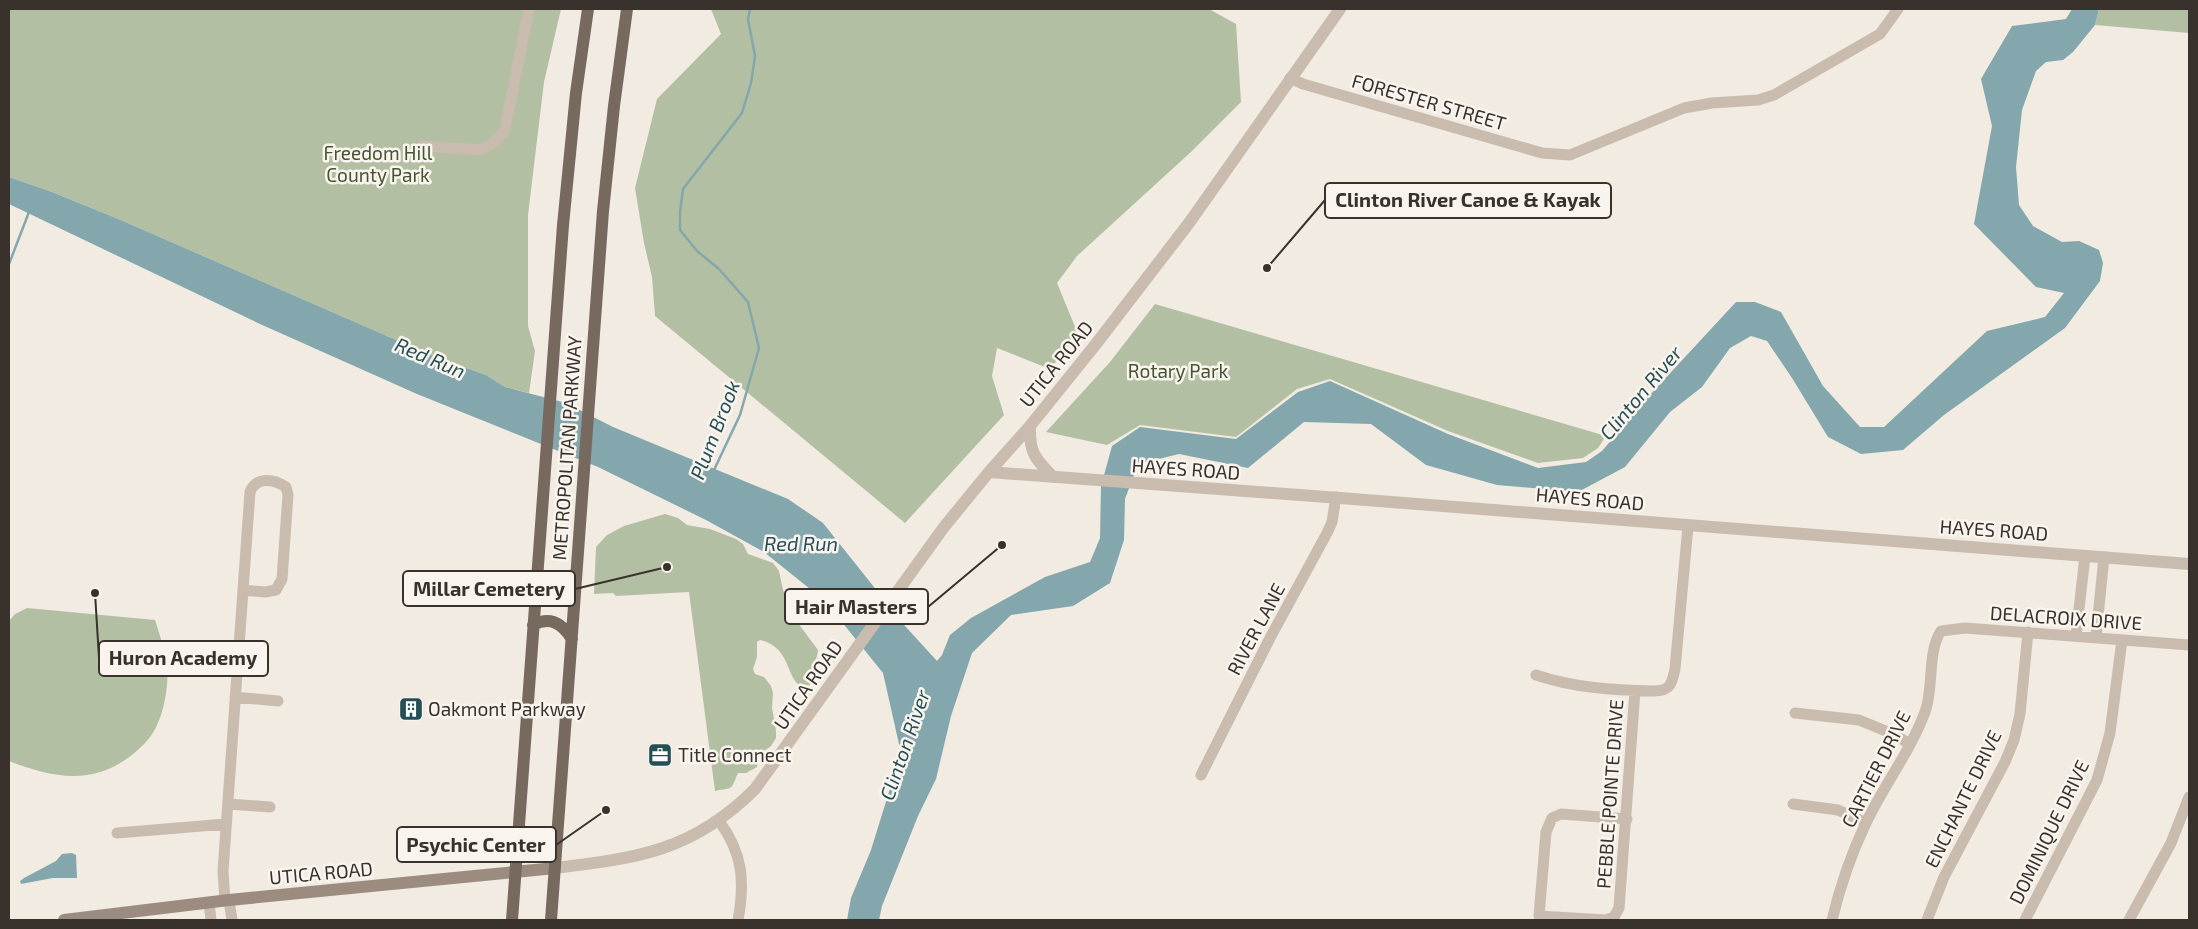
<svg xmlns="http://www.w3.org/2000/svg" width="2198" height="929" viewBox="0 0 2198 929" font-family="'Exo 2',sans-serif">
  <rect width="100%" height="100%" fill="#f1ebe1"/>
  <path fill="#b3bfa2" d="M9,9H561L544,82L528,215V326L535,351L529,393L505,387L486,375L433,356L116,218L52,192L9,177Z
    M711,9H1209L1236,24L1241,102L1192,151L1077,256L1057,283L1078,334L1050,369L997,348L992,376L1004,415L905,523L655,316L652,277L644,243L635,188L657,99L721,34Z
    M2099,9H2189V33L2095,25Z
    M1155,304L1606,436L1598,448L1583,458L1538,463L1448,431L1330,379L1297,389L1236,437L1140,425L1107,445L1046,432L1110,362Z
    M665,514L678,518L687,525L710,529L736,539L743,544L748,554L773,563L779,571L783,590L798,623L818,650C818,654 816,658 815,662C813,675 818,681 805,688C785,683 793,647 760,640L757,642V657L753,669L755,674L764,677L771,686L773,693L772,708L776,731V738L771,746L760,754L757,767L746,773H738C730,791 735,787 715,791L689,592L616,596L613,593L594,594L596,547L607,535L624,526Z
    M27,608L155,620C160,635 165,651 167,667C169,688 163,720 150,737C135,756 111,772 87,775C61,779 32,770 9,761V621L15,614Z"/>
  <path fill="#83a7ac" d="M2072,9H2099L2095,25L2073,52L2063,60L2046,62L2036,71L2022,110L2016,167L2019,205L2033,226L2062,242L2079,241L2099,250L2103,263L2100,281L2065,328L1944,415L1903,450L1861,454L1828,437L1792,378L1767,341L1751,336L1730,348L1702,387L1670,412L1625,467L1578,492L1497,485L1426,465L1371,424L1304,422L1248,468L1179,454L1138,464L1125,499L1124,540L1110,583L1073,606L1011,615L972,653L951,716L936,779L918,816L882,906L879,920H847L851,898L871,850L901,753L883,673L825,601L764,552L706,520L598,467L417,394L260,324L9,204V177L52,192L116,218L433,356L486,375L505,387L566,403L613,427L788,499L823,523L905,626L937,661L942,655L950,635L971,618L1045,577L1090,562L1100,538L1101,486L1112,446L1140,427L1236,439L1298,392L1330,381L1448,434L1538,468L1586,462L1602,451L1648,397L1736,302H1755L1781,312L1823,386L1860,427H1884L1987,331L2045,317L2064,293L2036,287L1974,224L1992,126L1981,79L2012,26L2066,19Z
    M72,853L76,855L77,878H53L21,884L20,881L24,878L56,861L62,854Z"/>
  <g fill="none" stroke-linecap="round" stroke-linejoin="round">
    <path stroke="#83a7ac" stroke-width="2.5" d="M9,264L29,212
      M714,470L740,415L759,348L748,302L719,269L697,251L680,230V212L683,189L742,113L751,83L755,56L748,19L750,9"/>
    <path stroke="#c9bcae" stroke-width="11" d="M1290,78L1303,84L1542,153L1570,155L1684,108L1712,103L1758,100L1774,95L1880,34L1898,9
      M423,146L480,150L495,142L505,129L529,9
      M2076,636L2085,556
      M2096,637L2104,557
      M1536,675C1574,688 1614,690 1654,691C1670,691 1672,684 1675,669L1688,526
      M235,697L278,701
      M1795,713L1859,720L1893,734L1910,744
      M1201,775L1270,638L1327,533L1332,522L1336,497
      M228,804L270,807
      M1793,804L1838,810L1866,823
      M1627,819L1561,814L1552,818L1546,832L1539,916L1606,920L1614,917L1619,908L1635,691
      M719,821C743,853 745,882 738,920
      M117,833L226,824
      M229,900L232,920
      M225,901L223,871L250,492C256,476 274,479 286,487L288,495L282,579L276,590L265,592L243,590
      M209,903L211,920
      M1832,920C1840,887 1851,854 1866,823C1884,785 1910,752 1925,712C1934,688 1927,652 1941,631L1965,628L2189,645
      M1927,920L1944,877L2005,762L2014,740L2020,714L2028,632
      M2025,920L2097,780L2110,733L2122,640
      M2129,920L2171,843L2189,797"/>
    <path stroke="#c9bcae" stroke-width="12" d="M1030,426C1029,452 1035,459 1053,477
      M989,472L1340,498L2189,564
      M555,868C638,858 693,851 755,789L944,527L989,472L1030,426L1096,344L1189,223L1340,9"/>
    <path stroke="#9c8c7f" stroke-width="12" d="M64,920L229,900L555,868"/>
    <path stroke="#78695e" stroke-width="12" d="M533,625C550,616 562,623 572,639
      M512,920L563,225L576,93L588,9
      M551,920L603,211L614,106L627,9"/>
  </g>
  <defs>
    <symbol id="building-square" viewBox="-11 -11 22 22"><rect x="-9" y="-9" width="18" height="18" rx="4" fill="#254f56" stroke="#f9f5ee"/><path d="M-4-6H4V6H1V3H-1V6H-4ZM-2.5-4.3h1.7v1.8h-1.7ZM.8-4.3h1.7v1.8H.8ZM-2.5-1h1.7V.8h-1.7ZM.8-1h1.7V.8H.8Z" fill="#fff"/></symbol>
    <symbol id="office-square" viewBox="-11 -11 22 22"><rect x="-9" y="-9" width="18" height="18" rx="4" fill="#254f56" stroke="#f9f5ee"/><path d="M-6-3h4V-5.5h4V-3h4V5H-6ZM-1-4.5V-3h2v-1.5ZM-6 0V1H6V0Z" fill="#fff"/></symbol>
  </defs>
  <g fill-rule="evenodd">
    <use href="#building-square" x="397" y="695" width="28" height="28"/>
    <use href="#office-square" x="646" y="741" width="28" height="28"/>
  </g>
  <g text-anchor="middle" stroke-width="5" stroke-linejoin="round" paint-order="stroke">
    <g font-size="19" fill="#38312c" stroke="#f9f5ee">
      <text transform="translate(1429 102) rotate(16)" y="7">FORESTER STREET</text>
      <text transform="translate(1056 364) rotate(-51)" y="7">UTICA ROAD</text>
      <text transform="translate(567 448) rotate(-86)" y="7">METROPOLITAN PARKWAY</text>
      <text transform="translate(1186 469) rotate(4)" y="7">HAYES ROAD</text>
      <text transform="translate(1590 499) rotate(5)" y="7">HAYES ROAD</text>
      <text transform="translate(1994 530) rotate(4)" y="7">HAYES ROAD</text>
      <text transform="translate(2066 618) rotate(4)" y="7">DELACROIX DRIVE</text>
      <text transform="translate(1256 629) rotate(-62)" y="7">RIVER LANE</text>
      <text transform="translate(808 685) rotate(-55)" y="7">UTICA ROAD</text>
      <text transform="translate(1876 769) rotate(-63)" y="7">CARTIER DRIVE</text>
      <text transform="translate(1610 794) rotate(-86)" y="7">PEBBLE POINTE DRIVE</text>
      <text transform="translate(1963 799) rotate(-64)" y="7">ENCHANTE DRIVE</text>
      <text transform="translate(2049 832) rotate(-64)" y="7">DOMINIQUE DRIVE</text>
      <text transform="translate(321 873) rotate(-5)" y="7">UTICA ROAD</text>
    </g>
    <g font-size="19" fill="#455432" stroke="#f9f5ee">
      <text x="378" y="160">Freedom Hill<tspan x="378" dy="22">County Park</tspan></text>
      <text x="1178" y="378">Rotary Park</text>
    </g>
    <g font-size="19" fill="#38312c" stroke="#f9f5ee" text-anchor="start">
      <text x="428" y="716">Oakmont Parkway</text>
      <text x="678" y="762">Title Connect</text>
    </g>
    <g font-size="20" font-style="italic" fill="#254f56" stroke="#f9f5ee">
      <text transform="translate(430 358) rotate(23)" y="7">Red Run</text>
      <text transform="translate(1641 393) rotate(-50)" y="7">Clinton River</text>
      <text transform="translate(715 430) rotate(-69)" y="7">Plum Brook</text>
      <text x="801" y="551">Red Run</text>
      <text transform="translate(905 745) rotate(-71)" y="7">Clinton River</text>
    </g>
  </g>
  <path fill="none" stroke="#38312c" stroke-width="2" d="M1267 268L1325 200M667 567L575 589M1002 545L928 607M95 593L99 658M606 810L556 845"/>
  <g fill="#38312c" stroke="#f9f5ee" stroke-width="2">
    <circle cx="1267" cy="268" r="5"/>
    <circle cx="667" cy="567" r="5"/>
    <circle cx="1002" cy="545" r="5"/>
    <circle cx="95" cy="593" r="5"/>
    <circle cx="606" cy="810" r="5"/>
  </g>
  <g fill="#f9f5ee" stroke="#38312c" stroke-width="2">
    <rect x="1325" y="183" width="286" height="35" rx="5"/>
    <rect x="403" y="571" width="172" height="35" rx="5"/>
    <rect x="785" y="589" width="143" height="35" rx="5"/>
    <rect x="99" y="641" width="169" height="35" rx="5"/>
    <rect x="397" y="827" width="159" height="35" rx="5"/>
  </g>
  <g font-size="20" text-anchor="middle" font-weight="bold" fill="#38312c">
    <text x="1468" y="207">Clinton River Canoe &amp; Kayak</text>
    <text x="489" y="596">Millar Cemetery</text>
    <text x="856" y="614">Hair Masters</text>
    <text x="183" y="665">Huron Academy</text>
    <text x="476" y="852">Psychic Center</text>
  </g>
  <rect width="2198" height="929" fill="none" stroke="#38312c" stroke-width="20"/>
</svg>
